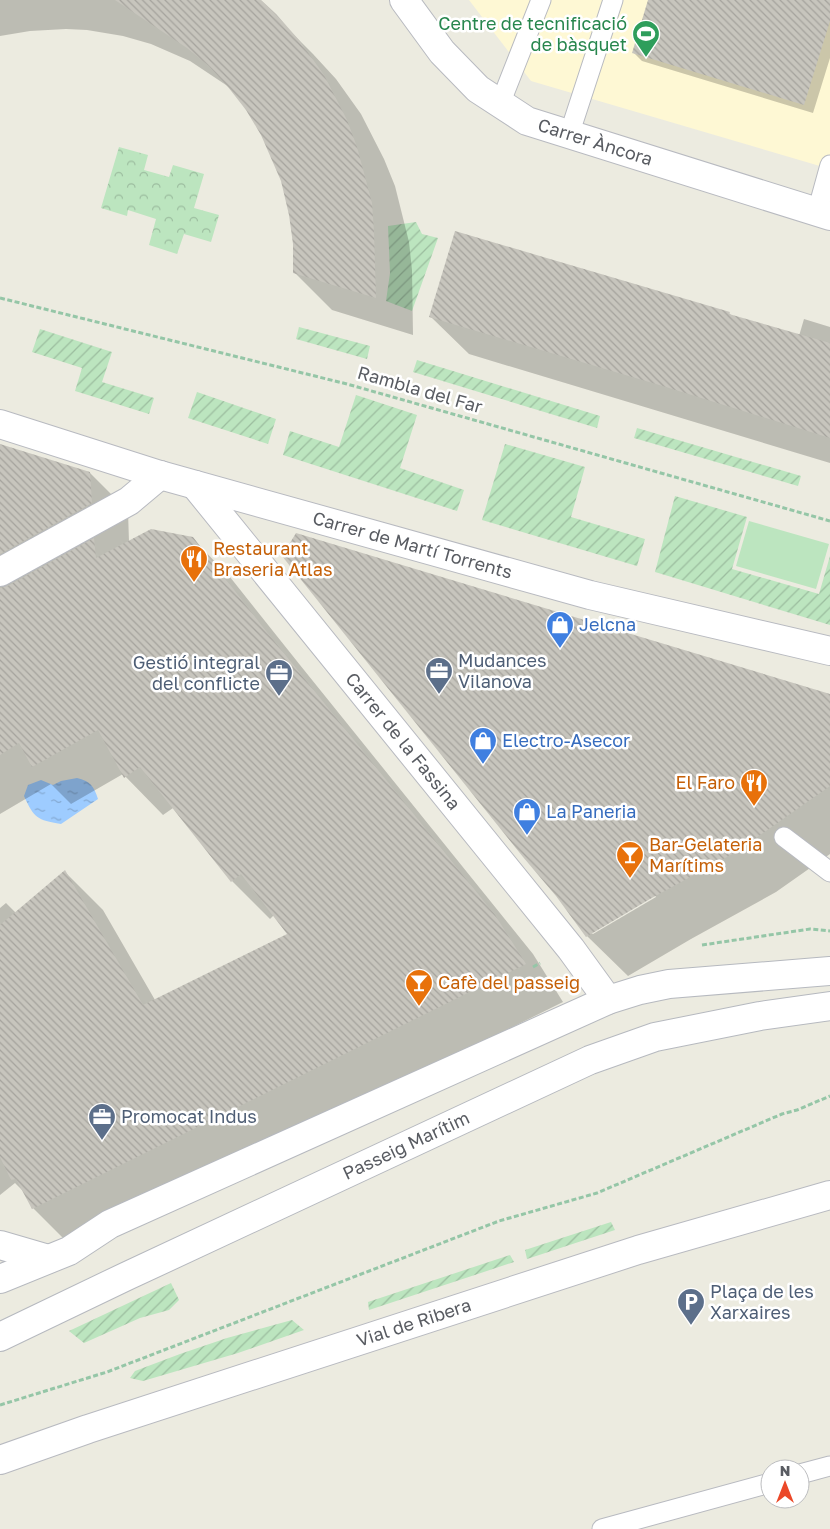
<svg xmlns="http://www.w3.org/2000/svg" width="830" height="1529" viewBox="0 0 830 1529" font-family="'Golos Text',sans-serif">
  <defs>
    <pattern id="park-crowns" width="20" height="18" patternUnits="userSpaceOnUse" patternTransform="scale(1.25)"><rect width="20" height="18" fill="#bce5bf"/><path d="M2 6a3 3 0 1 1 6 0M12 15a3 3 0 1 1 6 0" fill="none" stroke="#9cbd9f"/></pattern>
    <pattern id="garden-furrows" width="10" height="10" patternUnits="userSpaceOnUse" patternTransform="scale(1.25)"><rect width="10" height="10" fill="#bce5bf"/><path d="M-1 1l2-2M0 10L10 0M9 11l2-2" fill="none" stroke="#9cbd9f"/></pattern>
    <pattern id="water-ripples" width="26" height="14" patternUnits="userSpaceOnUse" patternTransform="scale(1.25)"><rect width="26" height="14" fill="#9eccff"/><path d="M2 4q2-2 4 0t4 0M15 11q2-2 4 0t4 0" fill="none" stroke="#84a9d2"/></pattern>
    <pattern id="building-back-hatch" width="6" height="6" patternUnits="userSpaceOnUse" patternTransform="scale(1.25)"><rect width="6" height="6" fill="#c7c5bd"/><path d="M-1 5l2 2M0 0l6 6M5-1l2 2" fill="none" stroke="#a5a39d"/></pattern>
  </defs>
  <rect width="100%" height="100%" fill="#ecebe0"/>
  <path fill="#fef8d4" d="M469,0H830V169L531,81Z"/>
  <path fill="#bce5bf" d="M749,521L829,544L816,589L736,566Z"/>
  <path fill="url(#park-crowns)" d="M119,147L148,155L144,170L169,177L173,165L204,174L194,208L219,215L211,242L184,234L177,254L149,245L156,219L128,210L127,216L101,208Z"/>
  <path fill="url(#garden-furrows)" d="M416,222L422,234L438,238L412,311L386,301L390,273L388,226Z
    M299,327L370,346L367,359L296,339Z
    M40,329L112,352L102,382L154,398L149,414L75,391L82,368L32,352Z
    M417,360L600,416L597,428L413,372Z
    M197,392L276,419L268,444L188,418Z
    M356,395L417,415L400,468L464,490L457,511L283,455L290,431L339,447Z
    M637,428L801,476L798,486L634,438Z
    M505,444L585,467L571,517L645,539L637,566L482,520Z
    M675,496L747,517L732,569L819,594L830,556V625L655,572Z
    M611,1222L615,1230L527,1259L525,1250Z
    M510,1255L514,1262L369,1310L368,1302Z
    M171,1283L179,1300L169,1310L140,1318L84,1343L69,1331Z
    M292,1320L304,1330L238,1353L143,1381L130,1378L135,1371L180,1354L227,1338Z"/>
  <path fill="url(#water-ripples)" d="M77,778C90,781 94,786 98,799L61,824C37,820 34,818 24,796L28,785L41,780L53,785L61,781Z"/>
  <path fill="#0003" fill-rule="evenodd" d="M0,0H259L313,54L336,79L361,114L384,159L395,186L409,242L412,270L413,335L332,310L294,272V244L291,215L282,180L262,134L247,110L232,90L226,85L190,61L151,44L123,36L87,30L66,29L30,31L0,36Z
    M649,0H830V58L813,113L642,61L633,52Z
    M729,313L733,317L799,336L804,319L830,327V463L469,354L431,317Z
    M0,446L90,473L128,511L129,542L192,538L230,577L300,665L533,954L563,1002L71,1246L33,1208L26,1194L15,1183L0,1195V908L6,903L16,913L65,872L103,910L155,1000L289,934L274,915L270,919L232,881L173,808L163,815L123,774L71,804L51,784L0,814Z
    M830,696V854L776,892L691,939L628,976L587,936ZM655,895L656,897L593,934L591,933Z"/>
  <path fill="url(#building-back-hatch)" d="M115,0H261L276,14L299,40L324,75L347,120L357,147L372,203L374,232L376,298L293,273V244L289,215L281,181L261,135L246,110L228,87L209,66L187,48Z
    M648,0H830V21L804,105L632,53Z
    M455,231L730,312L729,314L830,343V438L666,387L429,317Z
    M0,444L90,472L92,503L0,554Z
    M151,529L193,537L262,626L495,915L526,964L32,1209L16,1179L11,1180L0,1157V925L65,870L143,1005L287,934L241,874L231,882L140,767L124,778L98,730L32,767L19,743L0,755V588L8,586L94,538L96,558Z
    M296,533L830,694V786L736,852L650,899L586,937L556,896L523,857L282,556Z"/>
  <g fill="none" stroke-linecap="round" stroke-linejoin="round">
    <defs>
      <path id="lane" d="M500,104L541,0
        M569,135L613,0
        M817,212L830,165
        M784,837L830,872
        M800,1474L830,1466
        M602,1529L770,1483"/>
      <g id="street">
        <path id="s1" d="M404,0L442,52L478,89L527,121L830,216"/>
        <path id="s2" d="M0,424L160,475L590,595L830,651"/>
        <path id="s3" d="M195,485L571,949L608,1000"/>
        <path d="M0,572L129,501L160,475"/>
        <path id="s4" d="M0,1460L88,1429L638,1250L830,1195"/>
      </g>
      <g id="secondary">
        <path d="M0,1245L48,1259"/>
        <path d="M0,1279L69,1251L110,1224L608,1000L640,990L669,984L830,971"/>
        <path id="s5" d="M0,1337L127,1276L590,1060L655,1037L760,1016L830,1006"/>
      </g>
    </defs>
    <use href="#lane" stroke="#b8bac0" stroke-width="21"/>
    <use href="#street" stroke="#b8bac0" stroke-width="30"/>
    <use href="#secondary" stroke="#b6b9bf" stroke-width="30"/>
    <path stroke="#95c6a7" stroke-width="3" stroke-dasharray="5 2.5" stroke-linecap="butt" d="M0,298L347,384L830,521
      M702,945L810,929L830,931
      M533,967L540,963
      M0,1405L107,1372L499,1221L597,1193L782,1114L797,1110L830,1096"/>
    <use href="#lane" stroke="#fff" stroke-width="19"/>
    <use href="#street" stroke="#fff" stroke-width="28"/>
    <use href="#secondary" stroke="#fff" stroke-width="28"/>
  </g>
  <defs>
    <symbol id="stadium-pin" viewBox="-11 -11 22 30"><path d="M0 17L-7.5 6A9.5 9.5 0 1 1 7.5 6Z" fill="#2e9e5b" stroke="#fff"/><path d="M0-5a6.5 5 0 1 0 0 10a6.5 5 0 1 0 0-10ZM-3.5-1.8h7v3.6h-7Z" fill="#fff"/></symbol>
    <symbol id="restaurant-pin" viewBox="-11 -11 22 30"><path d="M0 17L-7.5 6A9.5 9.5 0 1 1 7.5 6Z" fill="#e8710a" stroke="#fff"/><path d="M-5-6h1v4h1v-4h1v4h1v-4h1v5L-1.5 .5V6h-2V.5L-5-1ZM5-6V6H3V1.5H1.5Q1.5-4 5-6Z" fill="#fff"/></symbol>
    <symbol id="shop-pin" viewBox="-11 -11 22 30"><path d="M0 17L-7.5 6A9.5 9.5 0 1 1 7.5 6Z" fill="#3f7fe0" stroke="#fff"/><path d="M-5-2.5h2.3a2.7 3.5 0 0 1 5.4 0H5L5.5 6h-11ZM-1.5-2.5h3a1.5 2.3 0 0 0-3 0Z" fill="#fff"/></symbol>
    <symbol id="office-pin" viewBox="-11 -11 22 30"><path d="M0 17L-7.5 6A9.5 9.5 0 1 1 7.5 6Z" fill="#5c6f8a" stroke="#fff"/><path d="M-6-3h4V-5.5h4V-3h4V5H-6ZM-1-4.5V-3h2v-1.5ZM-6 0V1H6V0Z" fill="#fff"/></symbol>
    <symbol id="bar-pin" viewBox="-11 -11 22 30"><path d="M0 17L-7.5 6A9.5 9.5 0 1 1 7.5 6Z" fill="#e8710a" stroke="#fff"/><path d="M-6-5H6L.8 .8V4.5H3.5V6h-7V4.5H-.8V.8Z" fill="#fff"/></symbol>
    <symbol id="parking-pin" viewBox="-11 -11 22 30"><path d="M0 17L-7.5 6A9.5 9.5 0 1 1 7.5 6Z" fill="#5c6f8a" stroke="#fff"/><path d="M-3.5-5.5H1a3.5 3.5 0 0 1 0 7H-1V5.5H-3.5ZM-1-3.4V-.6H.8a1.4 1.4 0 0 0 0-2.8Z" fill="#fff"/></symbol>
  </defs>
  <g fill-rule="evenodd">
    <use href="#stadium-pin" x="630" y="18" width="32" height="43"/>
    <use href="#restaurant-pin" x="178" y="543" width="32" height="43"/>
    <use href="#shop-pin" x="544" y="609" width="32" height="43"/>
    <use href="#office-pin" x="423" y="655" width="32" height="43"/>
    <use href="#office-pin" x="263" y="657" width="32" height="43"/>
    <use href="#shop-pin" x="467" y="725" width="32" height="43"/>
    <use href="#restaurant-pin" x="738" y="767" width="32" height="43"/>
    <use href="#shop-pin" x="511" y="796" width="32" height="43"/>
    <use href="#bar-pin" x="614" y="839" width="32" height="43"/>
    <use href="#bar-pin" x="403" y="967" width="32" height="43"/>
    <use href="#office-pin" x="86" y="1101" width="32" height="43"/>
    <use href="#parking-pin" x="675" y="1286" width="32" height="43"/>
  </g>
  <g text-anchor="middle" stroke-width="5" stroke-linejoin="round" paint-order="stroke">
    <g font-size="18" fill="#27864d" stroke="#fff" text-anchor="end">
      <text x="627" y="30">Centre de tecnificació<tspan x="627" dy="21">de bàsquet</tspan></text>
    </g>
    <g font-size="18" fill="#595c62" stroke="#fff">
      <text dy="6" stroke="none"><textPath href="#s1" startOffset="246">Carrer Àncora</textPath></text>
      <text transform="translate(420 390) rotate(16)" y="6">Rambla del Far</text>
      <text dy="6" stroke="none"><textPath href="#s2" startOffset="430">Carrer de Martí Torrents</textPath></text>
      <text dy="6" stroke="none"><textPath href="#s3" startOffset="330">Carrer de la Fassina</textPath></text>
      <text dy="6" stroke="none"><textPath href="#s5" startOffset="449">Passeig Marítim</textPath></text>
      <text dy="6" stroke="none"><textPath href="#s4" startOffset="436">Vial de Ribera</textPath></text>
    </g>
    <g font-size="18" fill="#c56008" stroke="#fff" text-anchor="start">
      <text x="213" y="555">Restaurant<tspan x="213" dy="21">Braseria Atlas</tspan></text>
      <text x="735" y="789" text-anchor="end">El Faro</text>
      <text x="649" y="851">Bar-Gelateria<tspan x="649" dy="21">Marítims</tspan></text>
      <text x="438" y="989">Cafè del passeig</text>
    </g>
    <g font-size="18" fill="#366cbe" stroke="#fff" text-anchor="start">
      <text x="579" y="631">Jelcna</text>
      <text x="502" y="747">Electro-Asecor</text>
      <text x="546" y="818">La Paneria</text>
    </g>
    <g font-size="18" fill="#4e5e75" stroke="#fff" text-anchor="start">
      <text x="458" y="667">Mudances<tspan x="458" dy="21">Vilanova</tspan></text>
      <text x="260" y="669" text-anchor="end">Gestió integral<tspan x="260" dy="21">del conflicte</tspan></text>
      <text x="121" y="1123">Promocat Indus</text>
      <text x="710" y="1298">Plaça de les<tspan x="710" dy="21">Xarxaires</tspan></text>
    </g>
  </g>
  <g transform="translate(785 1484)"><circle r="24" fill="#ffffff" stroke="#bdbec0"/>
  <path d="M0-4L9 19L0 12L-9 19Z" fill="#eb4828"/>
  <text y="-8" font-size="14" font-weight="bold" text-anchor="middle" fill="#595c62">N</text>
  </g>
</svg>
